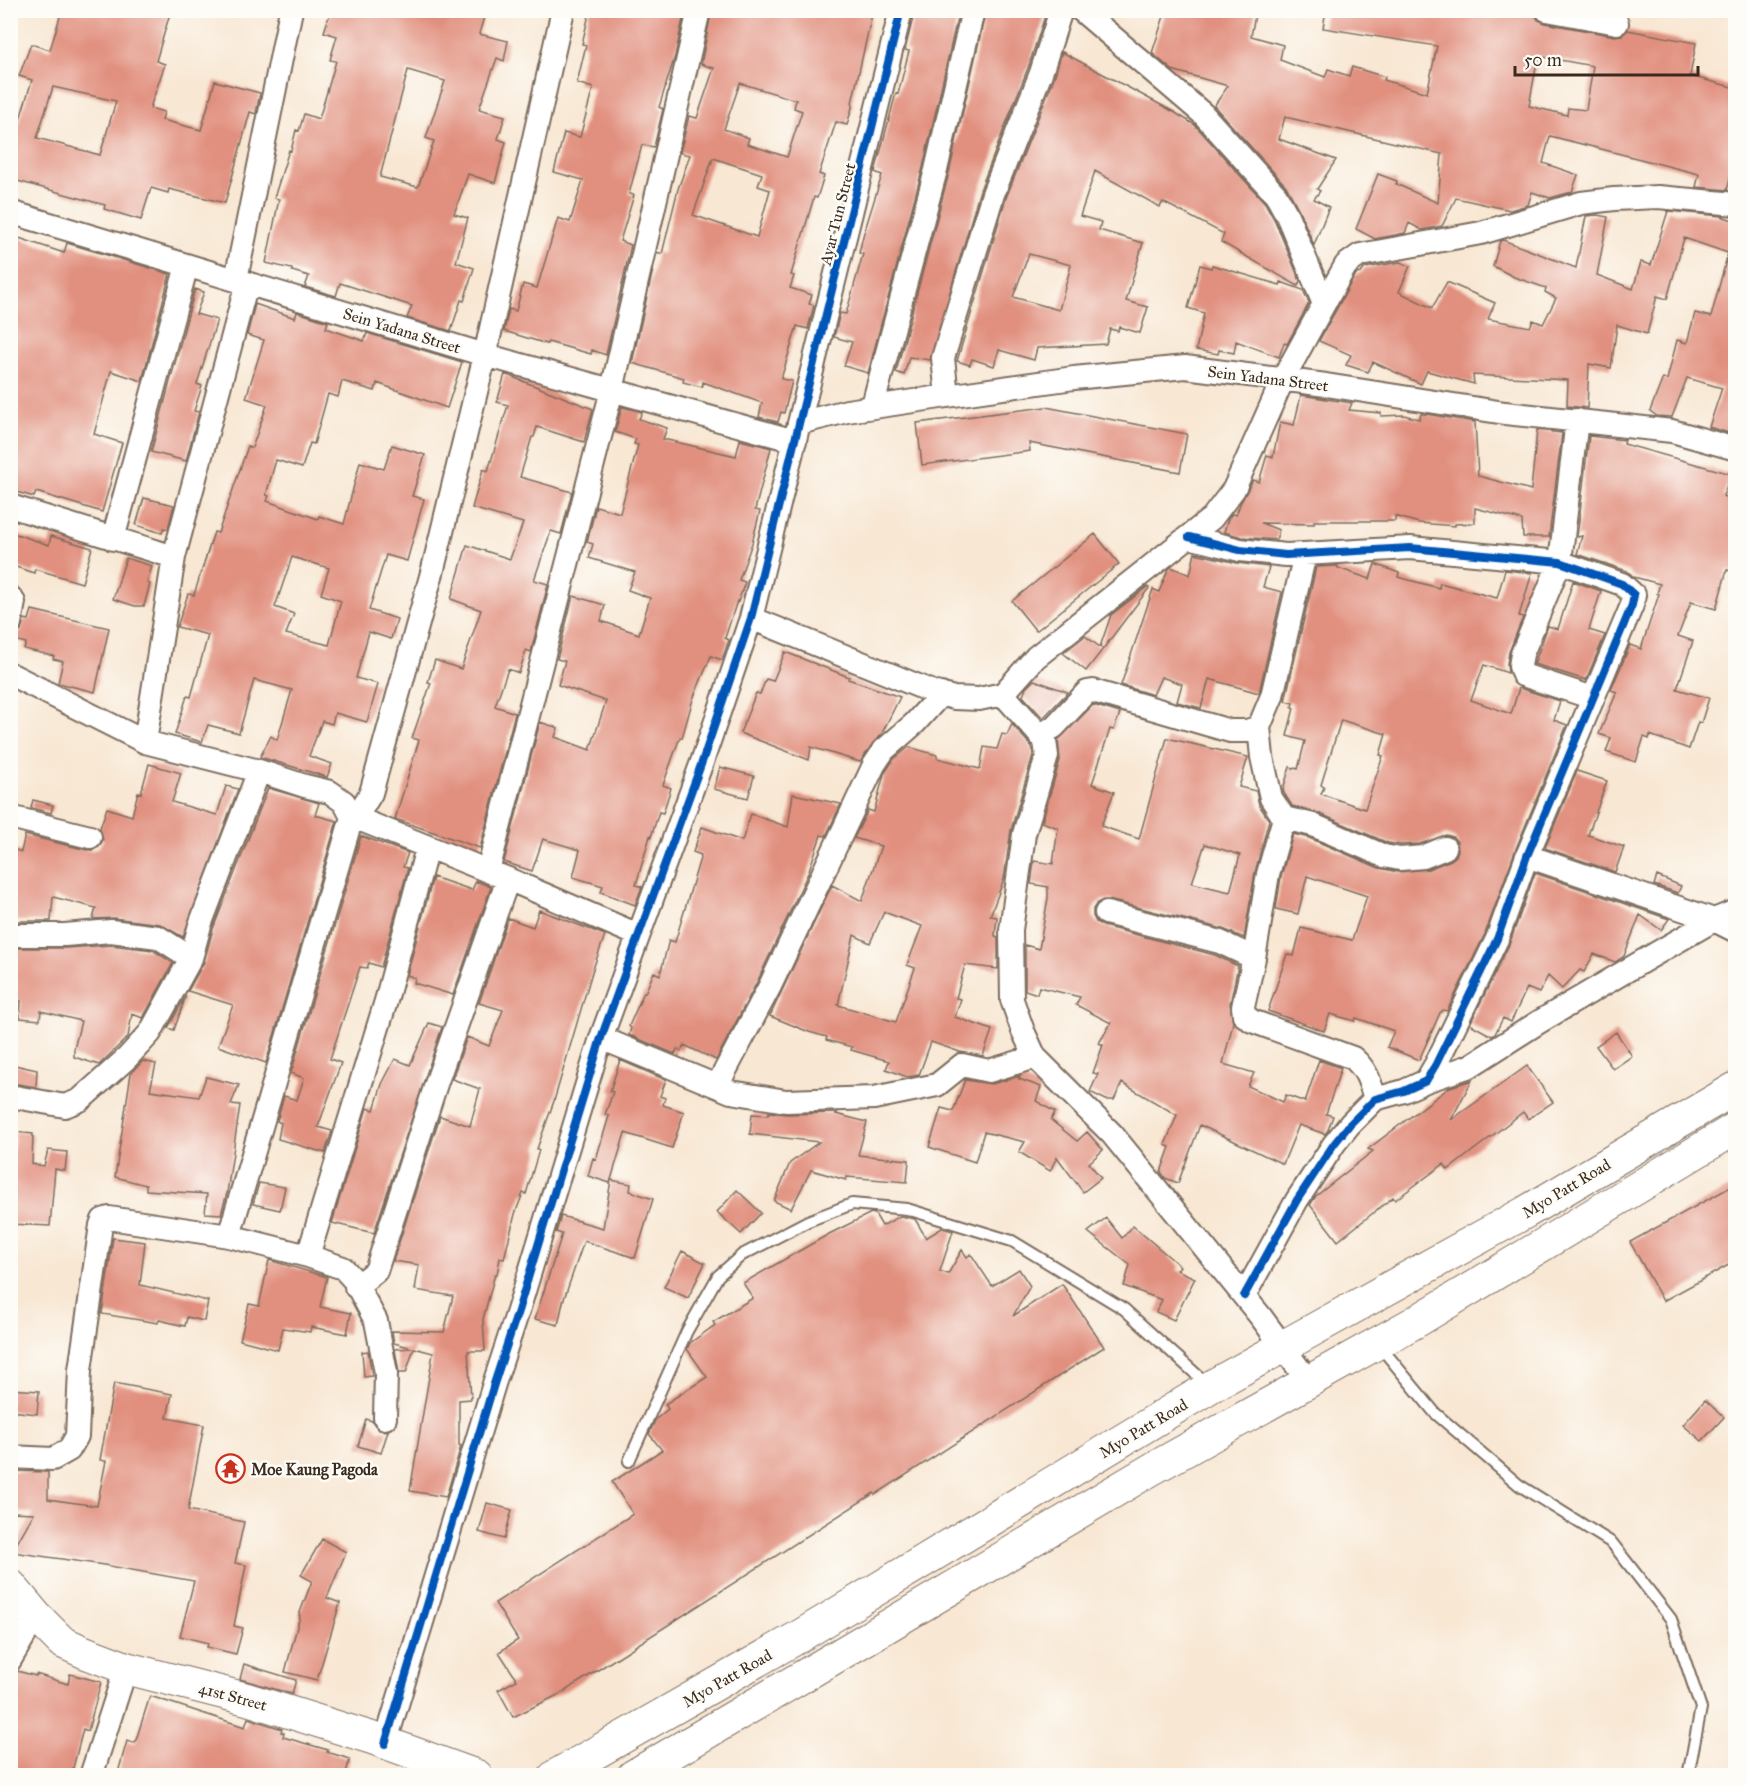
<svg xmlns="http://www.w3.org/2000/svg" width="1746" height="1786" viewBox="0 0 1746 1786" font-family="'IM FELL Great Primer',serif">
  <rect width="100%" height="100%" fill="#fdfcf7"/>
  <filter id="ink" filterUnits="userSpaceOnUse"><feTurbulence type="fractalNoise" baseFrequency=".0167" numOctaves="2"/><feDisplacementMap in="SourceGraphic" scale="12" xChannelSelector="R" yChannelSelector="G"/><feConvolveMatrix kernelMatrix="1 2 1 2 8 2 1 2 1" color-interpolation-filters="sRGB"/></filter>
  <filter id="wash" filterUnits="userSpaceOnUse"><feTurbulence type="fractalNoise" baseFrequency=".008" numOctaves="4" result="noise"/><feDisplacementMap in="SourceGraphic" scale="24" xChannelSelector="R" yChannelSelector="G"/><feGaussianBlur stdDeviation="1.35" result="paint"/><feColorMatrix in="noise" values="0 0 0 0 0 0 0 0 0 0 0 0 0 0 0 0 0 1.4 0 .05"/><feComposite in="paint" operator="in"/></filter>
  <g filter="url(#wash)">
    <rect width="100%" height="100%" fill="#f8e7d3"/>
    <g id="blocks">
      <path fill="#e18f7e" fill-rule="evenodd" d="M62,10H171L156,61L165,64L150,108L164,112L162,120L201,130L215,81L260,93L256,114L250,112L225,203L169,189L168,193L151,188L141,220L104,209L105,205L10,179V130L16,132L32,80L19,76L31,44L50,50ZM53,87L116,101L100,155L37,138Z
        M331,10H486L479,34L508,41L504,61L497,58L479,109L505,116L498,139L506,142L495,183L468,174L454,214L468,218L456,262L474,268L464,301L461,300L451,331L407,318L412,306L340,283L336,296L305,287L309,276L292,271V269L266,263L279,199L274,198L289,150L291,151L296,130L299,131L304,114L319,119L336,61L330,60L337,36L324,32ZM408,70L445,81L426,138L434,141L418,187L380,177Z
        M590,10H685L675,56L659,107L663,109L654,147L642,145L629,194L634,195L620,241L631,245L606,355L592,350L591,354L548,342L547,344L504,331L509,309L516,311L523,284L537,288L558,218L570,222L583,180L554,172L564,133L580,137L593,88L577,83L586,45L582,44Z
        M712,10H873L852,103L853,104L847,125L836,122L819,174L824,176L817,198L814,197L791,275L794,276L790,288L812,295L809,304L814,305L808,329L797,326L781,379L792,381L784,413L781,412L778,422L759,417L762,403L703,382L702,387L683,382L684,378L632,363L657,252L662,254L678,189L690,155L680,153L689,116L697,118L714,68L701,64ZM740,83L796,100L794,108L802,111L787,157L747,144L749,138L724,129ZM713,158L762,174L758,186L770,190L757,237L693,215Z
        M915,10H959L923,167L868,373L844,366L852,342L834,337L840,313L846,314L863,254L859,253L863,236L882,175L875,172L896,93L898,94L909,51L905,50Z
        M986,10H1033L1045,16L1028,68L980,190L930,360L909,357L904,375L896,372L949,173Z
        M1166,10H1256L1251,36L1283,45L1280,60L1325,77L1328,69L1349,76L1352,67L1385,77L1384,80L1427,93L1437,46L1323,28L1326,10H1462L1505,17L1506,10H1523L1534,13L1538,20L1545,23L1615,36L1622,35L1628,30L1696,43L1690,76L1736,88V155L1727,190L1696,187L1699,174L1550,136L1543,163L1578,175L1572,192L1550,198L1532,192L1528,205L1510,210L1456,198L1442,226L1422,230L1409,223L1405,233L1375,239L1356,229L1378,174L1397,181L1396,184L1438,203L1442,154L1285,117L1279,139L1336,160L1317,189L1320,191L1314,199L1329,207L1314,245L1299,210L1286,186L1214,106L1228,86L1172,70L1152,53ZM1538,56L1593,66L1586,110L1568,108L1567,115L1529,106Z
        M1062,52L1174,112L1195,125L1265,203L1275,221L1300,281L1298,286L1221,242L1224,234L1163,202L1160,207L1095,171L1080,216L1101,222L1099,230L1143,243L1126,301L1148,307L1140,333L1119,327L1118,331L1110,329L1106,344L1037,348L1034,360L999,350L994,366L972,359L970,365L957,361L1006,198L1054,78ZM1029,254L1071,265L1059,310L1013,297Z
        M1668,211L1721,216L1736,221V238L1731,250L1736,251V423L1732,434L1709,427L1722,388L1687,378L1672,417L1657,416L1650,411L1663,378L1667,380L1677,340L1687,343L1695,313L1711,317L1728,253L1684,238L1667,299L1657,296L1647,334L1617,325L1611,368L1589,364L1587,408L1567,406L1568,380L1473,375L1474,384L1427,371L1421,384L1373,362L1368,372L1346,365L1351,355L1319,341L1356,274L1361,273L1365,268L1400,262L1410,266L1399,292L1432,308L1447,282L1495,303L1488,319L1530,327L1533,320L1543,324L1556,298L1545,292L1546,288L1514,277L1493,266L1500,241L1503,240L1576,268L1586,216L1597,215L1608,217L1597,275L1633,289L1641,262L1651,265Z
        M10,235L64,253L67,243L170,274L142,381L111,371L94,434L122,443L102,512L36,492L34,497L10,490Z
        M1200,265L1211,268L1212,265L1280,285L1281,282L1303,290L1309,303L1287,344L1284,343L1279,357L1236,341L1234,353L1219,350L1218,354L1196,350L1204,313L1188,308Z
        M195,289L204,292L196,314L217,320L197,384L202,386L194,411L199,412L186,461L151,452Z
        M255,304L295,318L297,312L328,322L326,328L364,341L367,333L462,362L447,408L377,383L375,391L342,381L338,397L328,394L314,444L310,443L302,468L276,460L266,495L269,496L267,501L318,519L319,516L344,524L360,462L384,469L392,445L425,455L412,496L424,499L407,561L386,555L369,610L397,619L391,639L369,632L356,678L378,684L367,722L335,713L332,724L322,721L309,756L332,764L327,777L260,757L271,736L277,740L292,690L254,680L239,733L208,725L202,742L175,734L187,696L191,697L208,635L177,627L188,594L194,595L214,532L218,533L248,446L252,448L267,405L246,398L264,340L247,335ZM292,557L329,568L321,594L341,601L329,645L286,634L294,614L275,607Z
        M505,374L593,409L584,442L537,427L534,437H532L520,477L572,492L561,534L551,531L534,580L548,584L531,652L526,650L519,673L508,669L495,706L515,713L480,848L395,819L419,740L412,738L431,683L428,682L435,660L461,669L481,610L451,599L467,545L510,559L523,523L472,508L483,469L488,471L508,405L497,402Z
        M1301,395L1352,403L1349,410L1381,413V416L1404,415L1419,419L1421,414H1426L1475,422L1478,476L1531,490L1537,430L1562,433L1549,537H1523L1522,520L1475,508V523L1455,524V526L1419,523L1395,516V521H1314V524L1261,523L1279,530L1276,540L1242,537L1224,532L1228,519L1232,514L1236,515L1240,504L1253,480L1259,482L1267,455L1273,457L1280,422L1294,425Z
        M622,407L642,412L639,419L667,428L663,439L736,456L740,440L771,448L755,510L760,511L752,543L739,580L745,582L738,602L737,601L725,638L729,640L722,660L711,656L693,699L682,738L680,737L663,785L671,788L663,813L659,812L651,837L650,836L636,885L642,887L635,905L601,892L603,886L573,877L580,850L543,839L532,871L504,862L540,722L558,728L555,737L590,750L606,701L558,685L565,661L557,659L573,596L605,605L601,621L639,634L650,598L628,590L635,572L589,558L593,544L587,542L596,506L620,513L638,445L634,444L636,439L615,432Z
        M1046,407L1187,434L1180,472L1029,443L1030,451L922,465L917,423Z
        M1589,436L1625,440L1624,444L1731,474L1723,496L1736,501V572L1727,570L1716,609L1691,602L1678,636L1693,641L1677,689L1709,698L1701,723L1698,722L1689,749L1650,735L1649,739L1644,737L1636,762L1606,752L1611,738L1599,734L1617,692L1611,690L1630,645L1641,649L1659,594L1657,593L1660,584L1634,577L1627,571L1577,554L1582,536L1577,537Z
        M144,498L174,505L168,529L164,528L162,533L136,525Z
        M10,532L49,545L51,536L92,548L82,583L35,569L34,573L10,565Z
        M1095,534L1119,564L1036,631L1012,601Z
        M1195,553L1237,563L1269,567L1263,587L1282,592L1259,693L1209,679L1201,708L1177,702L1182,684L1161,677L1153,695L1121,685L1153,589L1159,592L1168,570L1171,567L1190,575Z
        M126,558L152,566L147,583L150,584L144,606H135L113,599Z
        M1375,564L1399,573L1398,577L1439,588L1440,583L1497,598L1505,570L1532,573L1519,616L1523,617L1509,652L1507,664L1508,673L1484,665L1471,700L1511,714L1519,688L1560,701L1554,720L1567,725L1515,851L1485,934L1447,1011L1443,1010L1440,1013L1419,1060L1387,1047L1394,1031L1356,1018L1355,1021L1330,1014L1324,1031L1268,1011L1287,954L1294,956L1301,928L1352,940L1367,896L1307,876L1298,914L1276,909L1281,877L1293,834L1309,838L1379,868L1398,872L1428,869L1451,860L1456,856L1458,850L1457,842L1453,837L1446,835L1420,844L1401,845L1388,843L1318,813L1292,806L1284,793L1283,789L1290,767L1298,769L1305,741L1287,736L1294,708L1292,707L1293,703L1285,701L1316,567L1338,566V568L1370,579ZM1341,720L1386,734L1380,755L1383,756L1365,809L1321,794L1324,787L1321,785Z
        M1573,581L1601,591L1589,630L1605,635L1586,680L1534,664L1548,626L1558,629Z
        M1147,587L1149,588L1103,649L1100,647L1103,649L1086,671L1063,653L1085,636L1100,647L1111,615Z
        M32,610L109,628L95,692L58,683L63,661L53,659L54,656L24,649L26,643L11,639L12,636L21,631L24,619L29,620Z
        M785,652L849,677L848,679L900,697L881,735L873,743L860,762L811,747L809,760L740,733L756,693L760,694L766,679L773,681Z
        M1034,680L1068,692L1043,718L1023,696L1026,688Z
        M1093,705L1120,713L1114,730L1110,729L1092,784L1114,792L1101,826L1139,839L1167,738L1248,757L1239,787L1256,791L1259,805L1269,820L1255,872L1244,938L1223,929L1109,900H1103L1097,903L1093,909V916L1096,922L1103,926L1215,955L1238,966L1230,1004L1233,1023L1223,1064L1254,1073L1248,1086L1283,1102L1286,1095L1305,1102L1319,1060L1341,1068L1326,1114L1333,1116L1328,1130L1325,1134L1299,1125L1283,1164L1200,1125L1178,1183L1165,1178L1161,1172L1170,1147L1165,1145L1177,1115L1122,1083L1114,1100H1106L1090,1092L1098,1074L1093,1073L1103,1045L1099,1043L1111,1023L1076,1005L1080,997L1039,987L1037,994L1025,990V945L1039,949L1048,898V887L1031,884L1034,861L1053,864L1058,828L1042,822L1060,760L1058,740ZM1205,844L1240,855L1230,892L1192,883Z
        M1012,724L1032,747L1033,755L1011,830L1004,879L990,916L997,917L995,936L998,937V969L965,965L956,998L961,999L955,1017L992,1030L983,1056L960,1052L931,1042L919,1075L907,1077L886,1069L889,1061L851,1050L852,1047L826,1040L827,1037L809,1032L770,1016L832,885L862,901L881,846L854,838L868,810L874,812L884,774L894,759L909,747L937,755V758L980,769L984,747L997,749L1002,734L1007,735ZM884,912L922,926L907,965L915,968L896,1022L838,1005L854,935L870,943Z
        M149,764L181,773L172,802L217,815L226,786L238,789L183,937L160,924L113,918L93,919L96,908L53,897L51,921H10V848L21,852L25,835L87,850H93L99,847L103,840L100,828L107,808L132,816L138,792L141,793Z
        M720,767L754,776L748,798L714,789Z
        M1577,771L1607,781L1588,835L1624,847L1615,872L1545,848Z
        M268,788L319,803L315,815L337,821L266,1063L218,1046L233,1005L188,991L204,962L213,929Z
        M793,794L841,804L826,836L821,835L808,873L758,980L716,1060L684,1045L681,1051L677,1049L675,1054L629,1035L631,1028L629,1026L644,992L645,993L654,972L660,975L669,940L675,942L701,855L693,852L702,827L742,841L751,814L788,827Z
        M33,800L53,805L51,813L31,808Z
        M361,836L408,853L403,867L408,868L381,967L369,963L367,968L360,967L330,1059L341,1063L318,1127L332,1131L325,1153L278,1139L281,1123L277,1121L284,1096L297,1100L304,1078L291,1073Z
        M1535,873L1669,919L1661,930L1640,915L1624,956L1615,962L1594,954L1584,972L1580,970L1562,989L1548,976L1539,993L1527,988L1511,1022L1503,1018L1495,1034L1492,1036L1470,1024L1509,945Z
        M1657,876L1681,886L1678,893L1654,885Z
        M433,877L472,890L476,881L491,887L453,995L414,983L415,978L407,975Z
        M539,910L605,935L592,972L554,1101L537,1149L539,1150L526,1194L523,1193L515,1214L504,1259L500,1258L497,1274H495L483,1319L485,1351H468L471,1399L459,1400V1445L461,1446L446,1497L410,1491L433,1353L414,1348L406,1373H399L395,1349L412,1348L394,1343L392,1331L444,1332L453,1296L415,1290L419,1265L393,1261L440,1116L470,1126L480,1089L452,1079L467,1037L489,1046L503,1010L479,1003L508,918L533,927Z
        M111,945L153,950L173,963L143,1018L132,1014L128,1037L99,1065L74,1057V1049L81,1021L41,1011L40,1020L20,1018L21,1001L10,1000V948H65Z
        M186,996L174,1030L168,1028Z
        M429,1023L442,1027L374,1233L332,1223L367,1108L374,1110L382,1084L395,1059L410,1065Z
        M1616,1032L1632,1056L1613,1069L1596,1046Z
        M620,1060L666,1080L660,1096L665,1098L663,1105L684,1112L672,1148L625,1133L610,1183L588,1176L593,1158L596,1159L609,1116L605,1115L613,1092L610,1091Z
        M143,1061L156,1064L150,1090L199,1097L206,1077L239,1085L231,1104L240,1105L227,1193L221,1214L205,1213L207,1194L146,1190V1185L115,1177L131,1073Z
        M15,1065L37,1070L36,1087L11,1083Z
        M1527,1066L1553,1102L1528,1119L1523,1112L1448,1170L1444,1164L1395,1200L1393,1197L1338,1241L1310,1205L1316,1196L1373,1151L1368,1149L1450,1087L1472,1080L1451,1120Z
        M1020,1076L1019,1079L1041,1087L1036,1101L1055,1112L1051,1120L1077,1141L1087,1132L1103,1150L1089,1163L1101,1178L1083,1192L1057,1157L1050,1171L1019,1152L1025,1142L984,1132L975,1162L929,1147L941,1108L953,1111L965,1080L992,1084Z
        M769,1112L786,1114L837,1113L836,1114L867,1122L858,1155L909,1160L907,1182L847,1177L846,1180L811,1170L791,1209L774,1201L790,1163L819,1142L750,1134L752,1114L768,1115Z
        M15,1132L33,1134L32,1164L44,1166L48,1150L67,1152L65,1171L55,1169L50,1226L10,1224V1175Z
        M611,1180L631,1184L630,1191L653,1199L635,1258L584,1241L563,1302L558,1325L535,1319L562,1234L556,1232L561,1216L603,1228Z
        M259,1183L285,1187L280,1210L253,1204Z
        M1736,1184V1261L1663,1301L1630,1242Z
        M737,1190L761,1213L741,1234L717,1212Z
        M871,1213L875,1214L882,1226L900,1216L915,1219L926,1238L942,1228L953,1231L940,1271L948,1274L962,1250L967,1257L971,1254L992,1286L1019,1269L1030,1286L1013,1316L1062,1284L1104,1347L875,1495L874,1493L562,1693L513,1717L498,1690L517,1680L499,1652L518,1640L495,1603L633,1514L612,1482L662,1450L649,1434L656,1419L668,1409L665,1404L707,1377L687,1349L690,1343L715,1325L713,1322L753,1298L743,1283L829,1234Z
        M1106,1218L1122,1238L1133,1226L1180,1266L1177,1270L1195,1278L1174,1320L1156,1312L1162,1300L1124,1286L1130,1265L1088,1232Z
        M113,1238L145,1242L140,1285L208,1301L204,1321L187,1317L185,1326L159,1320L158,1323L102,1314Z
        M682,1251L705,1263L688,1298L664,1287Z
        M269,1260L327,1277L320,1307L351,1313L347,1334L311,1327L310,1332L283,1328L278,1350L240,1340L249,1304L259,1306Z
        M368,1351L372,1376L364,1377L362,1352Z
        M114,1383L172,1394L167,1418L204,1425L188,1510L244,1522L235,1563L246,1565L234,1626L243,1628L236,1654L207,1647L208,1643L180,1636L194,1581L104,1565L12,1552L34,1513L10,1512V1471L48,1472V1499L97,1506L106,1461L100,1460Z
        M10,1389L39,1391L37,1414L10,1411Z
        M1705,1400L1724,1417L1702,1441L1683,1425Z
        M366,1419L372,1421L379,1430L388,1431L381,1453L358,1446Z
        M487,1503L512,1510L504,1539L479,1532Z
        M322,1539L346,1552L327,1598L340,1603L317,1680L285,1672L300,1616L299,1615L312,1581L301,1575Z
        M244,1664L296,1680L292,1694L240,1679Z
        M17,1671L36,1676V1674L68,1684L70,1674L101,1682L88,1731L83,1729L71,1776H10V1673Z
        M150,1696L245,1727L248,1718L282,1729L281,1732L284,1733L283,1737L328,1750L327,1752L350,1759L345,1776H117L127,1741L135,1743Z"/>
    </g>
  </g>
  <g filter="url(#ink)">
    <use href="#blocks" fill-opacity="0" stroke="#7d6c5d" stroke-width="1.5"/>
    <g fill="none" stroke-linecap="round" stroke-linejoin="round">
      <defs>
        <path id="lane" d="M1379,1345L1435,1413L1519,1485L1612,1543L1671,1619L1701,1708L1688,1776
          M629,1461L687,1331L718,1276L742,1255L808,1221L852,1204L907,1209L1012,1241L1124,1309L1207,1384"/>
        <path id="street" d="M1081,10L1203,114L1276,195L1287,215L1324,304
          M1547,10L1617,23
          M10,212L485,355L795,441
          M236,279L291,10
          M947,396L943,358L993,194L1041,73L1061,10
          M871,407L874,401L936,170L973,10
          M1577,420L1560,562L1522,654L1520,666L1523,675L1593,698
          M799,423L847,411L947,396L1074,378L1185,367L1326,385L1505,413L1672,431L1736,449
          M10,506L174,557L247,283
          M1189,537L1240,550L1286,555L1410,548L1560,562L1622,584L1634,595L1632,605L1527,856L1497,939L1436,1064L1426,1081L1404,1091L1375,1099L1350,1124L1334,1144L1297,1200L1244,1296
          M113,539L187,265
          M174,557L145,742L259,771L305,786L330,792L344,802L352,817
          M10,597L14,602L10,623
          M751,618L933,692L954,698L979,699L1003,694L1036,657L1212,518L1234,489L1283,379L1324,304L1346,265L1360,255L1481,233L1581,203L1614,199L1658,197L1736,204
          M10,674L145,742
          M1003,694L1045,741L1047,756L1024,834L1011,930L1012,1000L1023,1031L1035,1057L1112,1134L1261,1317L1308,1381
          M1259,727L1262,757L1271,798L1284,818L1268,874L1254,958L1243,1007L1244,1015L1252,1021L1353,1058C1367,1070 1370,1082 1375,1099
          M1040,735L1054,727L1087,692L1093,691L1230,731H1247L1259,727L1272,696L1305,554
          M10,817L90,837
          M356,818L508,879L638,935
          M1284,818L1313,825L1384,856L1400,859L1423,857L1445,848
          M1527,856L1714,920L1736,931
          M488,871L612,390L699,10
          M1106,913L1220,942L1254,958
          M10,935H65L111,931L158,937L191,958
          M601,1038L731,1092L786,1101L874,1098L937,1085L962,1065L989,1071L1035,1057
          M1426,1081L1470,1066L1539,1022L1643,961L1714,920L1736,911
          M717,1086L770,986L874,765L884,750L915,723L941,694
          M10,1096L65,1106L80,1100L127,1058L150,1033L191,958L200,925L259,771
          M229,1236L352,817L356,818L371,793L433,569L485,355L563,10
          M308,1256L386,1001L427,848
          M356,1287L376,1271L436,1084L508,879
          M10,1457L53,1459L69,1450L77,1436L80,1370L101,1225L103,1220L109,1218L229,1236L308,1256L343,1268L354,1280L376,1321L386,1373L385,1418
          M10,1660L36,1616
          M385,1744L494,1384L518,1311L601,1038L702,762L751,618L901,10
          M91,1776L126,1668"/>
        <path id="secondary" d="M10,1585L36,1616L62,1642L84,1652L126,1668L247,1699L372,1738L477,1776
          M555,1776L800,1636L1210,1387L1526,1212L1736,1088
          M633,1776L817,1668L1152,1469L1417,1321L1736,1128"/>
      </defs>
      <use href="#lane" stroke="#7d6c5d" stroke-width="14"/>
      <use href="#street" stroke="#7d6c5d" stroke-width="26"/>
      <use href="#secondary" stroke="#7d6c5d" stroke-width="34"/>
      <use href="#lane" stroke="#fff" stroke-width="10"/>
      <use href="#street" stroke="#fff" stroke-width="22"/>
      <use href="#secondary" stroke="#fff" stroke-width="32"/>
      <defs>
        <path id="cycleway" d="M1189,537L1240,550L1286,555L1410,548L1560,562L1622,584L1634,595L1632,605L1527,856L1497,939L1436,1064L1426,1081L1404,1091L1375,1099L1350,1124L1334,1144L1297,1200L1244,1296
          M385,1744L494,1384L518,1311L601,1038L702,762L751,618L901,10"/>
      </defs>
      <use href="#cycleway" stroke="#fdfcf7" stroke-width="11"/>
      <use href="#cycleway" stroke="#0057b8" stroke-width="8"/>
    </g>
  </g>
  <defs>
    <symbol id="temple-ring" viewBox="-11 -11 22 22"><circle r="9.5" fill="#fdfcf7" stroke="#c8321e" stroke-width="1.5"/><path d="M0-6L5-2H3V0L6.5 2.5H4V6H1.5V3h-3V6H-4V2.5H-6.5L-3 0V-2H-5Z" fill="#c8321e"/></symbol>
  </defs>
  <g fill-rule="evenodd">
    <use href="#temple-ring" x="214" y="1452" width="33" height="33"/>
  </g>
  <g text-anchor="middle" stroke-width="5" stroke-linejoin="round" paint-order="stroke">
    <g font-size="16" fill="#3b2a1e" stroke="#fdfcf7">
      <text transform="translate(837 214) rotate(-76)" y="6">Ayar Tun Street</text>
      <text transform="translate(402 330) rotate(17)" y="6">Sein Yadana Street</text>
      <text transform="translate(1268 378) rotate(7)" y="6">Sein Yadana Street</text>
      <text transform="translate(1566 1188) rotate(-31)" y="6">Myo Patt Road</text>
      <text transform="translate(1143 1428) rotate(-31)" y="6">Myo Patt Road</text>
      <text transform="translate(727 1678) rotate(-30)" y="6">Myo Patt Road</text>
      <text transform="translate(233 1696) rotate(15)" y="6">41st Street</text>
    </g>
    <g font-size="16" font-weight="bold" fill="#3b2a1e" stroke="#fdfcf7" text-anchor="start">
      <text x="251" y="1475">Moe Kaung Pagoda</text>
    </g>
  </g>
  <rect width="1746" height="1786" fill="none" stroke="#fdfcf7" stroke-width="36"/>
  <path d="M1515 66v9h183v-9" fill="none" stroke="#3b2a1e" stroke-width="3"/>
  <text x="1524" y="66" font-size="18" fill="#3b2a1e" stroke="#fdfcf7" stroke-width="4.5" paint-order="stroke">50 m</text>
</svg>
